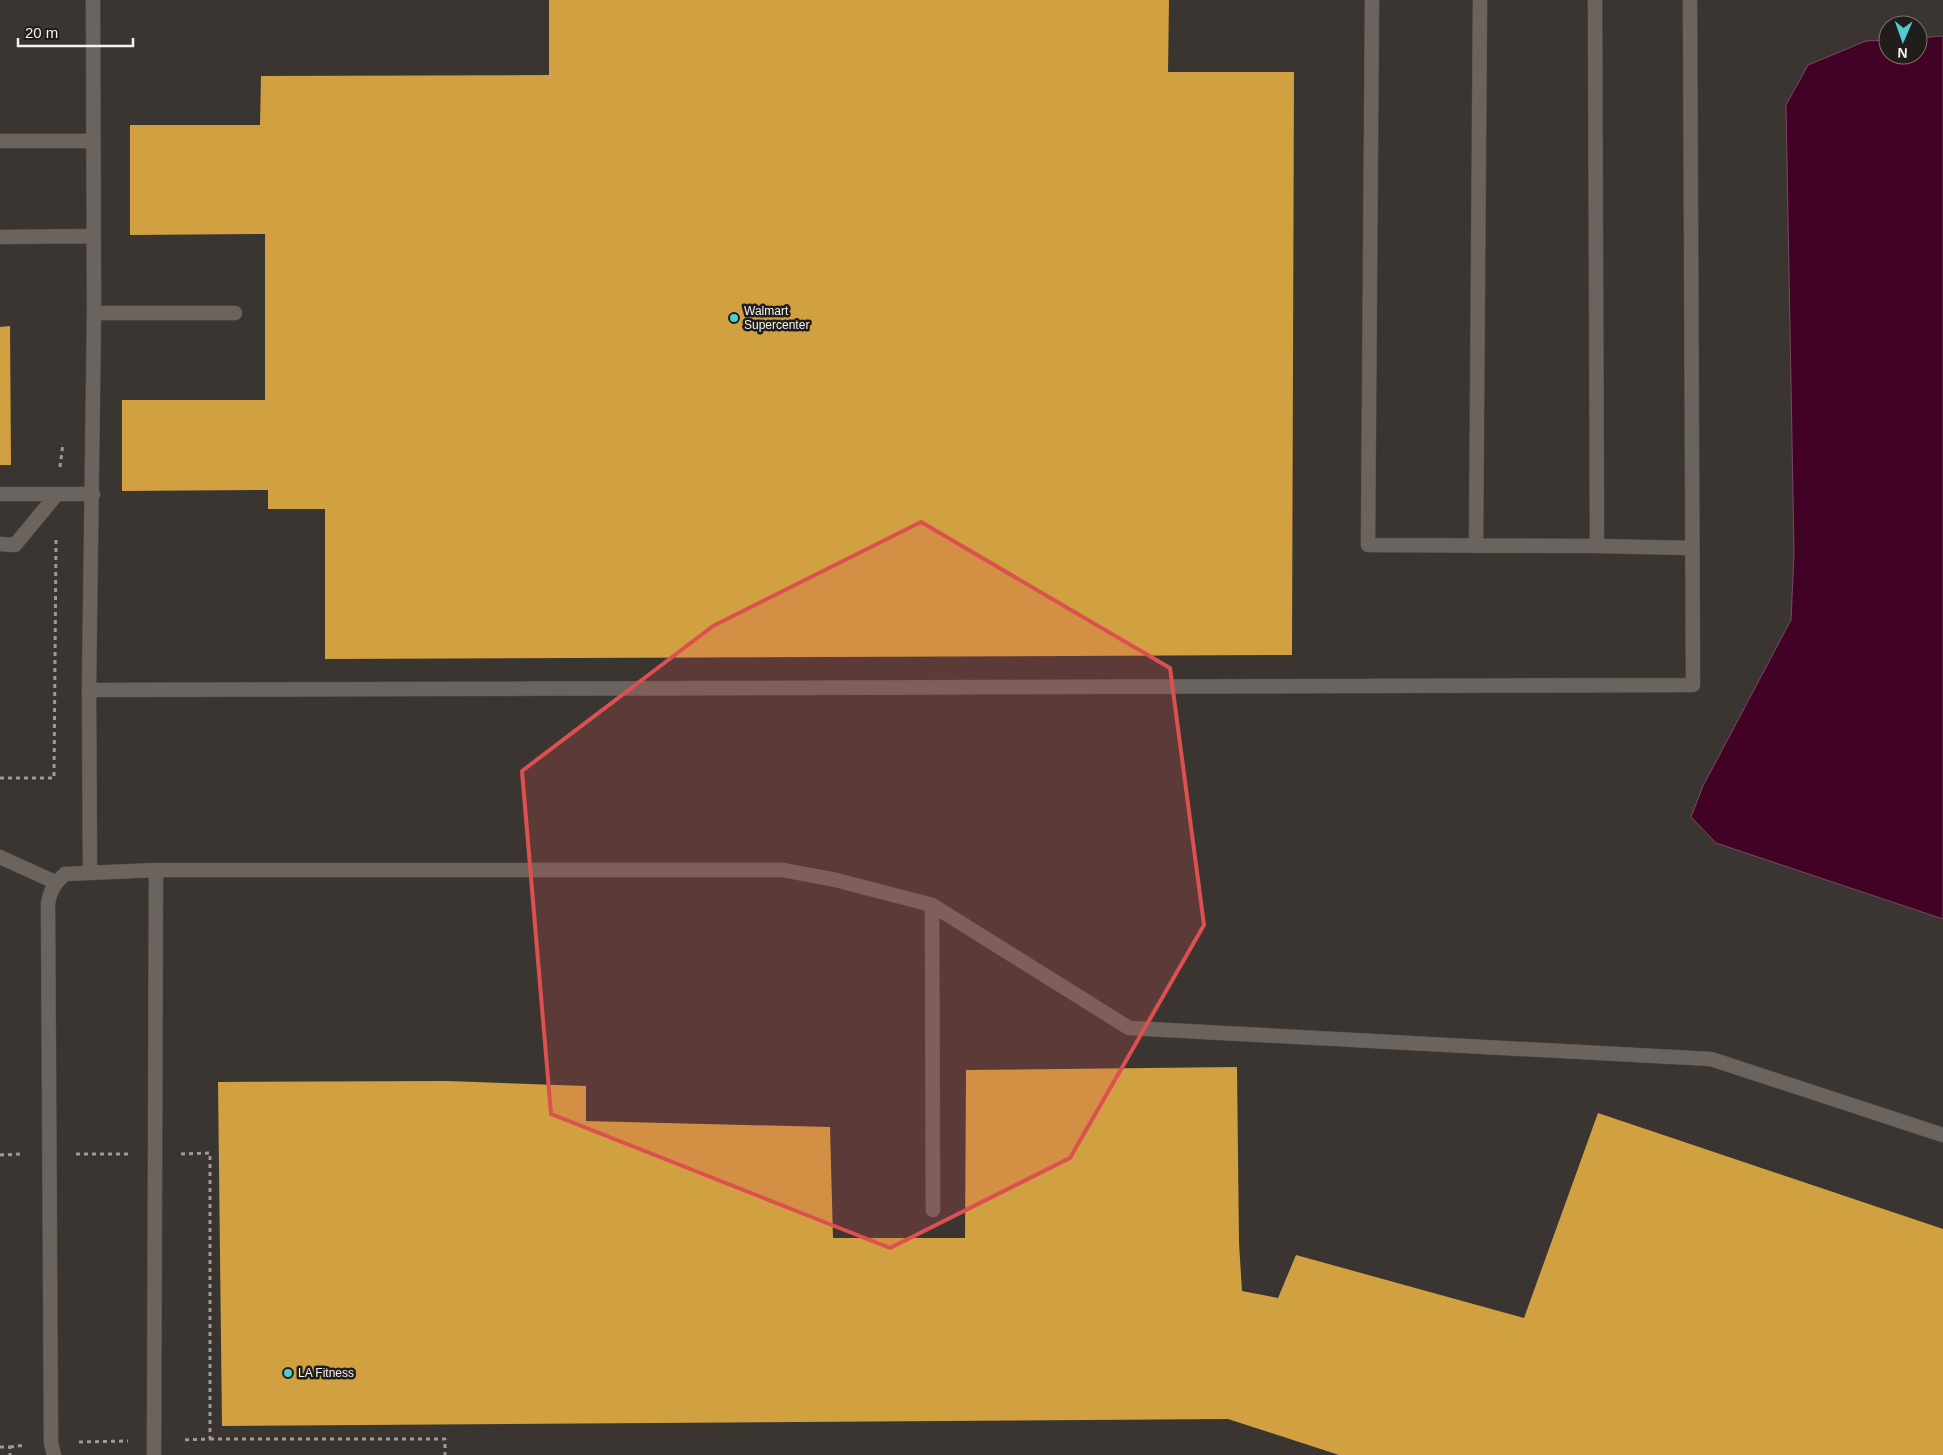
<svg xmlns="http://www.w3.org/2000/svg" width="1943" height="1455" viewBox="0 0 1943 1455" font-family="Arial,sans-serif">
  <rect width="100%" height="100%" fill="#3b3531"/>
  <path fill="#420226" stroke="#784a62" d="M1943,36V919L1716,843L1691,817L1703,786L1791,620L1794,553L1786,105L1808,65L1866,41L1888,40V55H1918V38Z"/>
  <path fill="#d1a041" d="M549,0H1169L1168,72H1294L1292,655L325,659V509H268V490L122,491V400H265V234L130,235V125H260L261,76L549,75Z
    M10,326L11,465H0V327Z
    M1237,1067L1239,1243L1242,1291L1278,1298L1296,1255L1524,1318L1598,1113L1943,1229V1455H1339L1228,1419L222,1426L218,1082L447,1081L586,1086V1121L830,1127L833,1238H965L966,1070Z"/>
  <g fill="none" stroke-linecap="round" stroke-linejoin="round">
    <defs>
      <path id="service" d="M93,0L94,313L89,690L1693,685L1690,0
        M1372,0L1368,545L1597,546
        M1595,0L1597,546L1692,548
        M0,141H93
        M0,237L94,236
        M94,313H235
        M0,494H93
        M0,544L15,545L57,494
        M1476,546L1480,0
        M89,690L90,871
        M0,857L55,882
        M932,905L933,1210
        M54,1455L51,1443L48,904C50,890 55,883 65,874L156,870H783L836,880L932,905L1129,1028L1711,1059L1943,1135
        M154,1455L156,870"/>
    </defs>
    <use href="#service" stroke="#595451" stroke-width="15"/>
    <path stroke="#9f9a97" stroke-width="3" stroke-dasharray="4 4" stroke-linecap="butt" d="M60,467L63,443
      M0,778H54L56,540
      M76,1154H129
      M181,1154L210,1153V1439L181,1440
      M0,1155L22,1154
      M210,1439H445V1455
      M79,1442L128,1441
      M0,1447H10V1455
      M10,1447L25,1445"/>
    <use href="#service" stroke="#6a635e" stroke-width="14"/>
  </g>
  <path fill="#dc5050" fill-opacity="0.2" stroke="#dc5050" stroke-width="4" stroke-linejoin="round" d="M921,522L1170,668L1204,925L1070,1158L890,1248L551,1114L522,771L713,626Z"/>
  <g fill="#51ccd1" stroke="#201d1b" stroke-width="2">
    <circle cx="734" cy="318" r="5"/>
    <circle cx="288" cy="1373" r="5"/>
  </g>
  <g text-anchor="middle" stroke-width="5" stroke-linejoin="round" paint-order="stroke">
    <g font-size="12" fill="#f6f2ef" stroke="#201d1b" text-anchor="start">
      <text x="744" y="315">Walmart<tspan x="744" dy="14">Supercenter</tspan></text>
      <text x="298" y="1377">LA Fitness</text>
    </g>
  </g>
  <g transform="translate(1903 40) rotate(182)"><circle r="24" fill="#201d1b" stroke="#767270"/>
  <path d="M0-4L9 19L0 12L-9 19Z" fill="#51ccd1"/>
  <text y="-8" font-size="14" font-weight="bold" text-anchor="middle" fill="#f6f2ef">N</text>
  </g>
  <path d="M18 38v8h115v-8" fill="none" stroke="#f6f2ef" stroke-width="2.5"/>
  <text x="25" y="38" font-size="15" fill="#f6f2ef" stroke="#201d1b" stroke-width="4" paint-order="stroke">20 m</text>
</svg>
